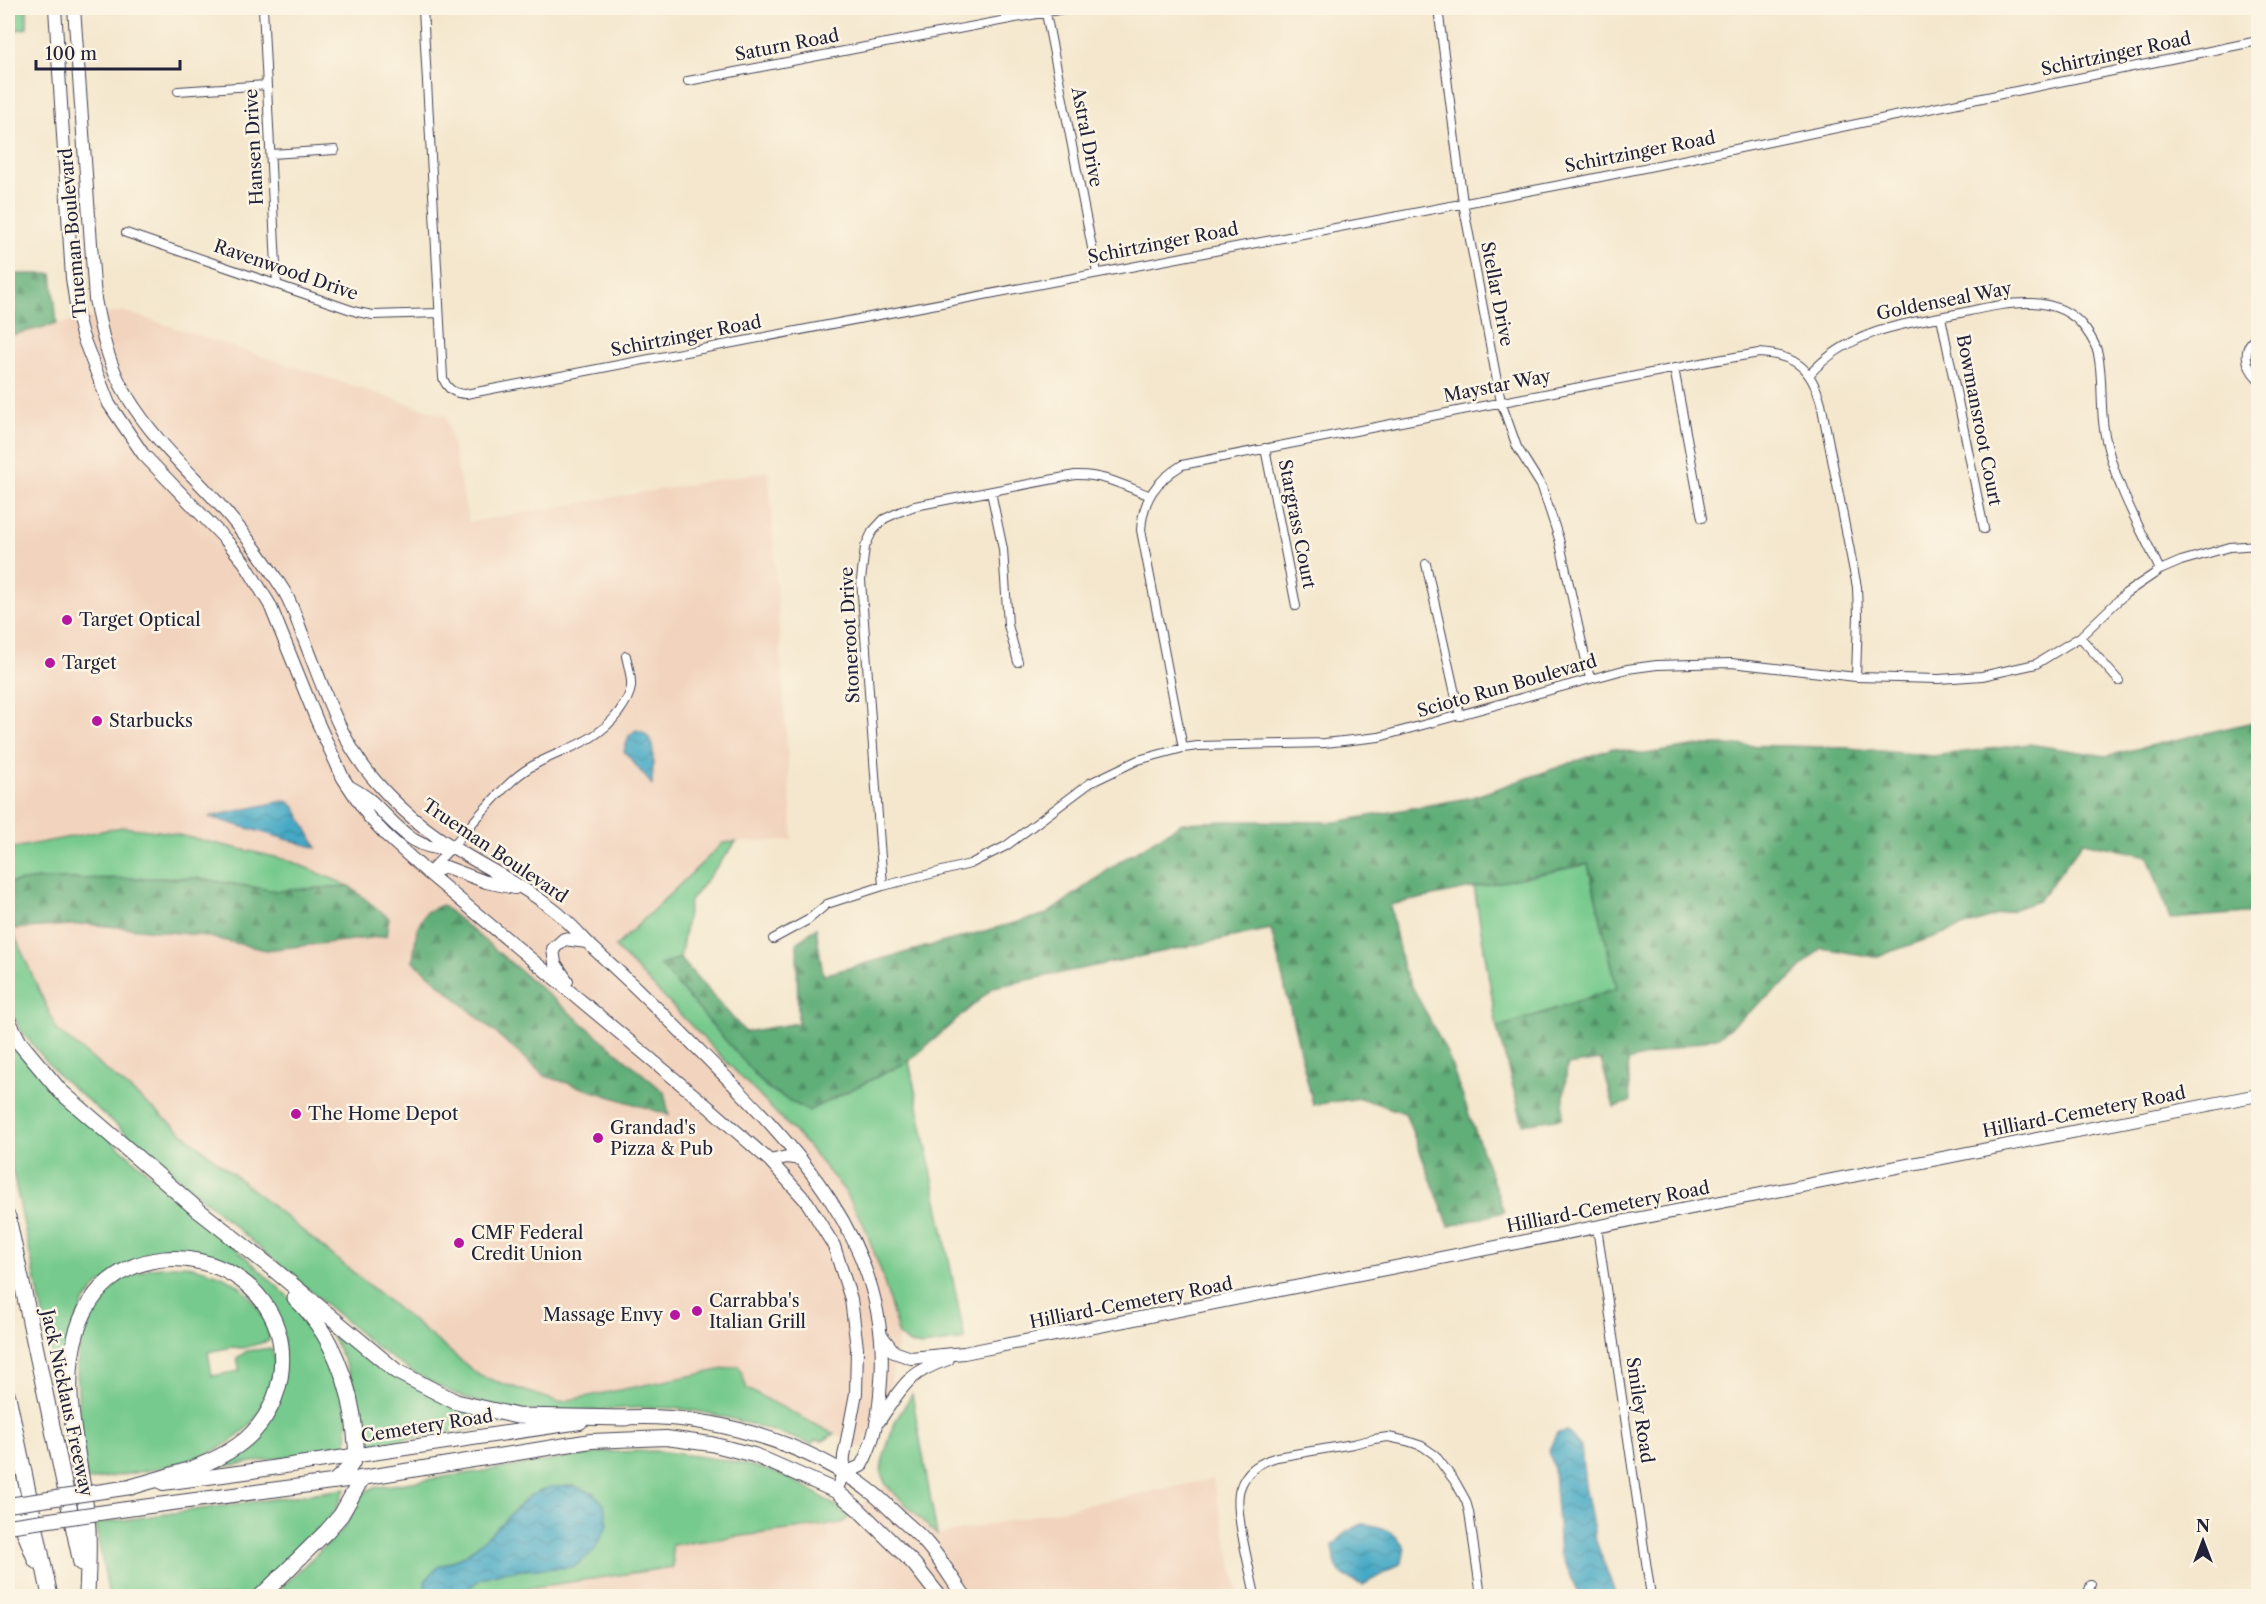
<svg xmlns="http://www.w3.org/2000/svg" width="2266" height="1604" viewBox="0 0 2266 1604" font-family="'Libre Caslon Text',serif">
  <defs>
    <pattern id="forest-firs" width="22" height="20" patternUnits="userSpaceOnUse" patternTransform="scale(1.5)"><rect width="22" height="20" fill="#61ae78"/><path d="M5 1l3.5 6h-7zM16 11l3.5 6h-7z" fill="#508d64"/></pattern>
    <pattern id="water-waves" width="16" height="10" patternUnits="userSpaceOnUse" patternTransform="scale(1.5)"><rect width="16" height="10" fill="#45a9c5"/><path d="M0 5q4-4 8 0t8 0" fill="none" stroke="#3989a1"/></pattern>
  </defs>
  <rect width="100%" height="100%" fill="#fcf5e5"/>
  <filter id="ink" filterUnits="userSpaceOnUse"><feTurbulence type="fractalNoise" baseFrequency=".0167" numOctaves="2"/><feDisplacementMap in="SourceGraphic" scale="12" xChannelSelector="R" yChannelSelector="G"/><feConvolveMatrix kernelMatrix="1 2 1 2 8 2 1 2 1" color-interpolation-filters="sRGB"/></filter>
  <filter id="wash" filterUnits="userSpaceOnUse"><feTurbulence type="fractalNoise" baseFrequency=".008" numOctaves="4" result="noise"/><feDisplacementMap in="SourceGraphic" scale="24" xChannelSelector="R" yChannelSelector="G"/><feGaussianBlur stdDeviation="1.35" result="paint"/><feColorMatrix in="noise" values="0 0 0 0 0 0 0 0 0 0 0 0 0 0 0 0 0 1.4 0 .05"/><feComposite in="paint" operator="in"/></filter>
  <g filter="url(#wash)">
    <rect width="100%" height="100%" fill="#f4e7cd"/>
    <path fill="#f2d4be" d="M123,311L446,416L469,522L769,471L793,840L723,843L615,947L805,1143L844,1190L864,1225L881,1271L899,1336L890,1388L862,1448L746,1389L739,1366L559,1402L480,1376L57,1030L8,921V336L57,324Z
      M1213,1479L1239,1596H494L509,1591L673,1567L671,1545L841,1523L886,1485L938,1535Z"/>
    <path fill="#77ca8d" stroke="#4c7664" stroke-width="1.5" d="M8,8H27V28L8,31Z
      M122,827L166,832L288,860L349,886L277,891L195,878L40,879L8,883V849Z
      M736,842L690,901L680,958L661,965L767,1088L808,1111L909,1061L965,1340L922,1346L910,1344L899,1336L881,1271L864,1225L844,1190L805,1143L615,947L723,843Z
      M1588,864L1617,988L1497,1028L1474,887Z
      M8,921L57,1030L480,1376L559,1402L739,1366L747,1389L834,1434L823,1441L815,1440L812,1444C769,1430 726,1414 680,1409C632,1404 583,1414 535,1412C475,1410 424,1382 377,1348L59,1076L22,1032L8,1007Z
      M8,1032L56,1092L250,1261L300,1308L335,1364L348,1422L347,1448L214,1468L212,1464L257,1435L284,1339L232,1267L213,1258L190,1253L168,1252L99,1284L84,1302L70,1336L66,1399L61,1400L8,1149Z
      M185,1265C199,1269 217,1272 230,1280C247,1289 272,1322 269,1341L243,1348L232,1347L208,1352L212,1376L240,1371L237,1358L247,1351L271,1348C278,1361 273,1379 269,1393C243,1466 151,1468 87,1481L79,1414L77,1366L80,1343L100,1298L121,1279L150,1268Z
      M315,1307L398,1376L508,1420V1423L363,1446C360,1387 345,1357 315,1307Z
      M912,1394L937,1535L886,1485L881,1473L883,1459L895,1422Z
      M654,1451C697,1456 741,1460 782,1475C806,1485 828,1501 850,1516L842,1523L672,1545L673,1567L509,1591L494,1596H272L342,1530L364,1492L373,1488L606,1452Z
      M345,1489L336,1510L322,1527L250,1596H109L95,1524Z"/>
    <path fill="url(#forest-firs)" stroke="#42685a" stroke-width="1.5" d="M8,274H52L57,324L8,336Z
      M2258,721V912L2170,919L2148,856L2083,842L2038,901L1875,957L1821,948L1790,979L1719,1036L1628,1061L1630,1102L1614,1107L1601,1060L1567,1065L1562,1118L1523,1124L1497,1028L1617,988L1588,864L1390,905L1403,969L1447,1053L1504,1212L1449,1226L1405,1113L1360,1098L1313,1105L1271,929L994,987L909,1061L808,1111L767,1088L660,965L680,958L745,1032L798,1023L797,943L816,928L823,975L1047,914L1119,862L1182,823L1230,821L1336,822L1473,797L1613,748L1645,754L1705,745L1789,746L1849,748L1933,756L2029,744L2106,756Z
      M195,878L277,891L349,886L389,918L386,936L266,950L200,935L86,924L11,929L8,921V883L40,879Z
      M442,905L664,1092L669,1115L545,1076L413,961L417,929L426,912Z"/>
    <path fill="url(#water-waves)" stroke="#346680" stroke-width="1.5" d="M636,730C660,733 652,768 652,785L624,751L629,736Z
      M283,801L289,802L295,807L317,848L209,817Z
      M1567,1431L1581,1447L1585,1485L1596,1541L1616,1596H1580L1560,1553L1554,1469L1549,1450L1557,1433Z
      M573,1486L592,1492L604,1504L608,1524L594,1551L574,1567L508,1571L482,1578L459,1596H425V1581L438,1567L464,1556L486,1538L529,1496L550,1487Z
      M1362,1524C1380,1525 1396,1532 1405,1548L1402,1563L1363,1585C1339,1577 1335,1571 1332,1547L1346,1532Z"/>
  </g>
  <g filter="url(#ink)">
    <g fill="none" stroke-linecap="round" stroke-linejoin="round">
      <defs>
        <path id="street" d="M263,8L277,285
          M423,8L443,378C447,389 454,394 466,394L1581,181L2258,41
          M1045,8L1097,273
          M1438,8L1463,203L1501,402L1517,447L1542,487L1559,539L1590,679
          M688,81L1068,8
          M178,91L267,85
          M271,154L335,150
          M126,233L357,312L373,315L439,313
          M1941,317L1984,529
          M2258,336C2241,347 2245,366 2258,379
          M1674,368L1702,518
          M1810,374C1848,332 1898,325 1950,315C1993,307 2055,286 2086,330C2091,337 2096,345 2098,354C2104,382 2099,412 2106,440C2116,487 2140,527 2160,570
          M1265,448L1296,606
          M991,492L1003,549L1008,625L1018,662
          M1426,564L1460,716
          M2080,637L2119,681
          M1183,748L1141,530C1143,499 1156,481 1182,465L1712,361L1759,353C1796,355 1811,368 1821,403L1857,587L1858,616L1856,677
          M429,871C459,842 482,808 513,780C547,749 589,752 619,712C624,705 630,696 631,687C632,677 628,666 626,656
          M883,886L861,580L865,547L872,532L884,519L899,512L915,506L1075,475C1102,474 1123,485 1148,495
          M773,939L808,920L827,904L883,886L970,864L1006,846L1090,783L1138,760L1183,748L1198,746L1325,743L1379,737L1627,669L1657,665L1731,663L1856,677L1939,679L1982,676L2036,664L2080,637L2126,593L2160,570L2181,561L2230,547L2258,545
          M1597,1227L1651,1596
          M1255,1596C1251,1573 1233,1509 1240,1489C1246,1470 1260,1462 1277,1457L1353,1444L1374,1439L1388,1437L1407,1441L1422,1446L1435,1455L1456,1483L1466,1501L1469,1512L1481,1596
          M2087,1596L2091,1584"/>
        <path id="secondary" d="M55,8L72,278L78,319L82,335L109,404L143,454L225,539L244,562L270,605L317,721L343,778L369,817L386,835L428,873L712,1110L770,1161L807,1202L834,1246L851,1299L857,1348L856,1393L844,1456L843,1474L836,1491
          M74,8L95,299C101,332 109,367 127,396C153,439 185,467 218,503C243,531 264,559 284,591C293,606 298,623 304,639C324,689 340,742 377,783C400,809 426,831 456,849C487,869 521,884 550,907C566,918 579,934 593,948C624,976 654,1005 684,1035C779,1131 893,1233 881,1381C879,1412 876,1439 861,1466L843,1474
          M350,787C357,791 364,795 370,800C397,824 413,853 453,848
          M428,873L446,867L486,882L515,888
          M567,981L555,963L553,949L564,939L587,942
          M770,1161L787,1157L801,1159
          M881,1335L894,1352L911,1358L964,1353L2258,1095
          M879,1421C902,1387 907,1373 948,1359"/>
        <path id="primary" d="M617,1418C701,1411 808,1441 874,1494C884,1502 892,1511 901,1519C910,1527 920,1535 927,1544C941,1560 952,1579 964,1596
          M163,1483L245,1472L580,1422
          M127,1509L362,1478L591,1441L666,1438L711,1444L754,1455L836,1491L858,1509L914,1564L939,1596"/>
        <path id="highway" d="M8,1021L19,1042L60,1091L198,1210L272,1268L396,1371L456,1402L517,1416L626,1418
          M8,1217L81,1563
          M295,1298C331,1332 351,1384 355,1433C355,1440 358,1450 355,1456C352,1467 343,1474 335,1481
          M8,1396L50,1596
          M8,1476L17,1513L36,1561
          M87,1593C88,1572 89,1551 88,1530C84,1465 57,1395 77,1331C114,1209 301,1252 280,1379C275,1406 259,1431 237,1446C206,1468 167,1476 131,1487
          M261,1596L327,1531L341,1515L362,1478"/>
      </defs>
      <use href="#street" stroke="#424051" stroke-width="10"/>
      <use href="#secondary" stroke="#424051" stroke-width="14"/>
      <use href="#primary" stroke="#424051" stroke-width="16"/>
      <use href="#highway" stroke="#424051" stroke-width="17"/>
      <use href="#street" stroke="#fff" stroke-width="8"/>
      <use href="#secondary" stroke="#fff" stroke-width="12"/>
      <use href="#primary" stroke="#fff" stroke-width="14"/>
      <use href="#highway" stroke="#fff" stroke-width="15"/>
      <defs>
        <path id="primary-bridge" d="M8,1505L131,1487
          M8,1526L127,1509"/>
      </defs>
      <use href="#primary-bridge" stroke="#424051" stroke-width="16" stroke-linecap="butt"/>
      <use href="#primary-bridge" stroke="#fff" stroke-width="14"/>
    </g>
  </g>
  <g fill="#b5179e" stroke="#fcf5e5" stroke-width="2">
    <circle cx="67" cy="620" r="6"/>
    <circle cx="50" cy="663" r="6"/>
    <circle cx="97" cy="721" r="6"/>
    <circle cx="296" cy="1114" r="6"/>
    <circle cx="598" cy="1138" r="6"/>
    <circle cx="459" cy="1243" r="6"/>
    <circle cx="697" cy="1311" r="6"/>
    <circle cx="675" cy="1315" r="6"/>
  </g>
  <g text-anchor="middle" stroke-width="5" stroke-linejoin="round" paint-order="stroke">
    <g font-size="18" fill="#22223b" stroke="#fcf5e5">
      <text transform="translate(787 45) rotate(-11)" y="6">Saturn Road</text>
      <text transform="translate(2116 54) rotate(-12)" y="6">Schirtzinger Road</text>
      <text transform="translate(1087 137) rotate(79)" y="6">Astral Drive</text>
      <text transform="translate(254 147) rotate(-93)" y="6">Hansen Drive</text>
      <text transform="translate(1640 152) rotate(-11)" y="6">Schirtzinger Road</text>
      <text transform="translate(73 233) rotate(-95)" y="6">Trueman Boulevard</text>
      <text transform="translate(1163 243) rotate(-11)" y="6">Schirtzinger Road</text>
      <text transform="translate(286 270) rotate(19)" y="6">Ravenwood Drive</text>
      <text transform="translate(1497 294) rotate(79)" y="6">Stellar Drive</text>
      <text transform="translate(1944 301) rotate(-11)" y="6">Goldenseal Way</text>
      <text transform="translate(686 336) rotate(-11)" y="6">Schirtzinger Road</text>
      <text transform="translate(1497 386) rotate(-11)" y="6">Maystar Way</text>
      <text transform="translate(1979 420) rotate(79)" y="6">Bowmansroot Court</text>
      <text transform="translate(1297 524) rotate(79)" y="6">Stargrass Court</text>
      <text transform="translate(850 635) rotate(-93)" y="6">Stoneroot Drive</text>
      <text transform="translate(1507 686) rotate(-16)" y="6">Scioto Run Boulevard</text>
      <text transform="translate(495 851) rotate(34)" y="6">Trueman Boulevard</text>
      <text transform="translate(2084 1112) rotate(-11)" y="6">Hilliard-Cemetery Road</text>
      <text transform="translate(1608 1207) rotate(-11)" y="6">Hilliard-Cemetery Road</text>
      <text transform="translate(1131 1303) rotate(-11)" y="6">Hilliard-Cemetery Road</text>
      <text transform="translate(67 1403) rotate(78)" y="6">Jack Nicklaus Freeway</text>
      <text transform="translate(1640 1410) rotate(82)" y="6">Smiley Road</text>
      <text transform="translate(427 1426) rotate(-9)" y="6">Cemetery Road</text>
    </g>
    <g font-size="18" fill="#22223b" stroke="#fcf5e5" text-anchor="start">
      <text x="79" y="626">Target Optical</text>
      <text x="62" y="669">Target</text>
      <text x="109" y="727">Starbucks</text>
      <text x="308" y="1120">The Home Depot</text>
      <text x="610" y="1134">Grandad's<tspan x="610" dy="21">Pizza &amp; Pub</tspan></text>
      <text x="471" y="1239">CMF Federal<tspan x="471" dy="21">Credit Union</tspan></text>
      <text x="709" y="1307">Carrabba's<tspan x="709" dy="21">Italian Grill</tspan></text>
      <text x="663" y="1321" text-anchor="end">Massage Envy</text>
    </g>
  </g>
  <rect width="2266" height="1604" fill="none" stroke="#fcf5e5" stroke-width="30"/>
  <g transform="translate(2203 1541)" stroke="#fcf5e5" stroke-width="4.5" paint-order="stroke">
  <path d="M0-4.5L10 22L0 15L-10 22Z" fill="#22223b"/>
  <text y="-9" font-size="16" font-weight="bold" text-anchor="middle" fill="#22223b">N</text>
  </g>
  <path d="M36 60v9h144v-9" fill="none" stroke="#22223b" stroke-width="3"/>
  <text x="45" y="60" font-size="18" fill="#22223b" stroke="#fcf5e5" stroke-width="4.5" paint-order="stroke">100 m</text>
</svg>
